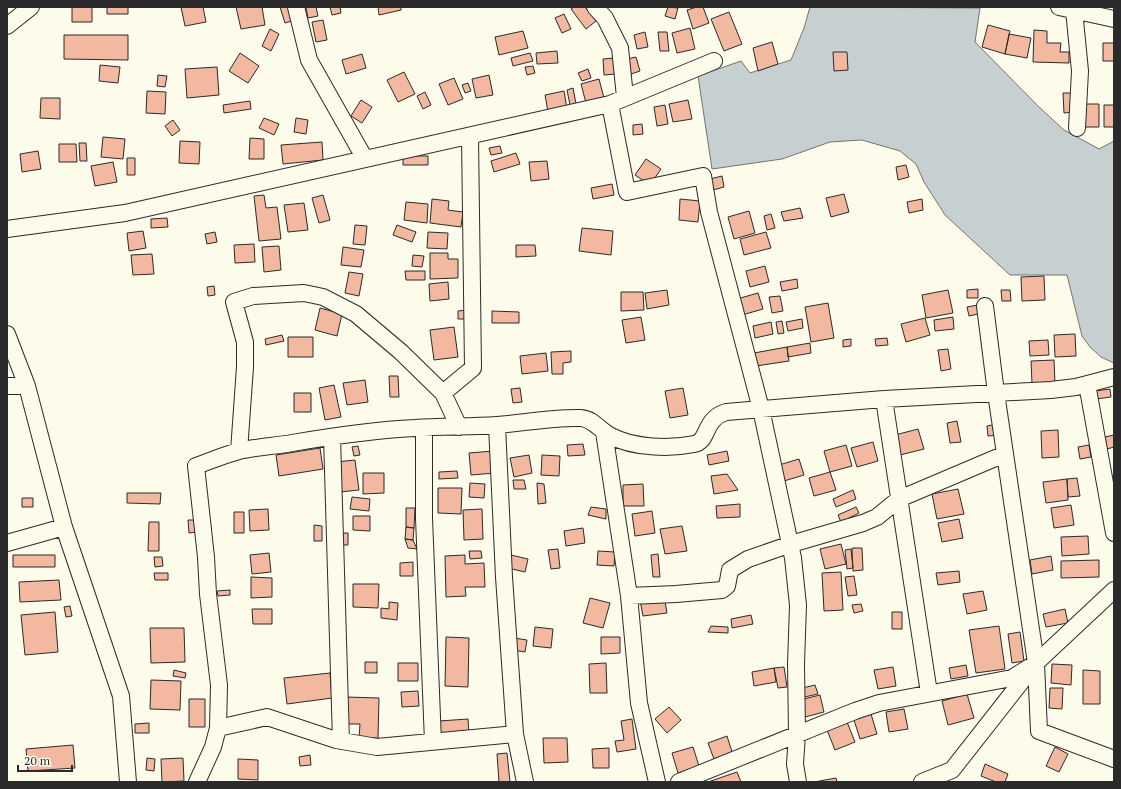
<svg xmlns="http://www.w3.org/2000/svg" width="1121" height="789" viewBox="0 0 1121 789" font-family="'PT Serif',serif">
  <rect width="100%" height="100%" fill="#fdfbea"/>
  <path fill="#c7d0d0" stroke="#74746e" d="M810,7L980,8L975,42L1040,108L1064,130L1099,149L1114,141V363L1101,357L1090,347L1082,336L1067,275H1010L945,215L924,182L916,164L900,151L862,140L830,142L782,159L712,169L698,76L741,61L750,73L791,60L804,28Z"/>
  <path fill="#f2b8a0" stroke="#2b2b2b" d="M72,7H92V22H72Z
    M107,7H128V14H107Z
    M181,7H203L206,22L185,26Z
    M236,7H262L265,25L241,29Z
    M280,7H292L295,20L285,23Z
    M306,7H316L318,16L308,18Z
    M330,7H340L341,13L332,15Z
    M378,7H401V10L379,15Z
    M574,7H585L596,21L586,29L571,9Z
    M668,7L678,8L675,19L665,16Z
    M697,7H703L709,23L693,29L687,10Z
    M729,12L742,44L724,51L711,19Z
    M564,14L571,29L562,33L555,18Z
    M323,20L327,40L316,42L312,22Z
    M988,25L1010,31L1005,54L982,47Z
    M690,28L695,49L677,53L672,33Z
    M270,29L279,34L271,51L262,46Z
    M1034,30L1047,31V43H1061L1060,52H1069V63L1033,62Z
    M523,31L528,48L499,55L495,37Z
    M645,32L648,47L637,49L634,35Z
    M658,32H667L669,51H660Z
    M1009,34L1031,38L1027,58L1005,54Z
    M64,35H128V60L64,59Z
    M772,42L778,64L758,71L753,48Z
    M1103,43H1114V61H1103Z
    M557,51L558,63L537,64L536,53Z
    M833,52H847L848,70L834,71Z
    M240,53L259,66L248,83L229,71Z
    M530,53L533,61L513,66L511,58Z
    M362,54L366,68L346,74L342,60Z
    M636,57L640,71L631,74L627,59Z
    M614,58L615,74L604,75L603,59Z
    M100,65L120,67L118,83L99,81Z
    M533,66L535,73L527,75L525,67Z
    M217,67L219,95L187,98L185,69Z
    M588,69L591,78L582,81L578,73Z
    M404,72L415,94L398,102L387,80Z
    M158,75L167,76L165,87L157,86Z
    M489,75L493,95L476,98L472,79Z
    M454,78L463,99L448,105L439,84Z
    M599,79L604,98L586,103L581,84Z
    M468,83L471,91L465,93L462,85Z
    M573,88L577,109L571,110L567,90Z
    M147,91L166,92L165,114L146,113Z
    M564,91L567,109L548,112L545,95Z
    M425,92L431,105L423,109L417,96Z
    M1063,93H1074V112L1064,113Z
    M41,98H60V119L40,118Z
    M361,100L372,107L362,123L351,116Z
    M688,100L692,119L673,122L669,104Z
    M250,101L251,109L224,113L223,105Z
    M1086,104H1099V127H1085Z
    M665,105L668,124L657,126L654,107Z
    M1104,105H1114V127H1104Z
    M264,118L279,124L274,135L259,128Z
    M296,118L308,120L306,134L294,132Z
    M173,120L180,130L172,136L165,126Z
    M642,124L643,134L633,135V125Z
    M103,137L125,139L123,159L101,157Z
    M250,138L264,139V159H249Z
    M180,141L200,142L199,164L179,163Z
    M322,142L323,160L283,164L281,145Z
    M79,143H86L87,161H80Z
    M59,144H76L77,162H59Z
    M500,146L502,153L491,155L489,148Z
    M38,151L41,169L22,172L20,154Z
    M516,153L520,164L494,172L491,161Z
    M403,156H428V165H403Z
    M127,158H135V175H127Z
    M646,159L661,169L650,185L635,175Z
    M547,161L549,179L531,181L529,162Z
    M113,162L117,182L95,186L91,166Z
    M906,165L909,177L898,180L896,167Z
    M722,176L724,187L713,190L710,179Z
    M612,184L614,195L593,199L591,188Z
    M844,194L849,212L831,217L826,198Z
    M264,195L266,208L277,207L281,239L259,241L254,196Z
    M323,195L330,220L319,223L312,198Z
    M432,199L449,201L448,210L463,212L461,227L430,223Z
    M680,199L700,201L698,222L679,220Z
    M922,199L923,210L909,213L907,202Z
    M406,202L428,204L427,223L404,220Z
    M304,203L308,230L288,232L284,205Z
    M800,208L803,218L784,221L781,212Z
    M749,211L755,233L734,239L728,217Z
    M771,214L775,228L767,230L764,216Z
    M167,218L168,227L151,228V219Z
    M355,225L367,226L365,245L353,244Z
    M397,225L416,232L412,242L393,235Z
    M582,228L613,231L611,255L579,251Z
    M143,231L146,248L129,251L127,233Z
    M215,232L217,242L207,244L205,234Z
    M428,232L448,233L447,249L427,248Z
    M766,232L771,248L744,255L740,239Z
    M254,244L255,262L235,263L234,245Z
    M516,245H535L536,256L516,257Z
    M279,246L281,270L264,272L262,247Z
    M343,247L364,250L361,267L341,265Z
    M430,253H448V259H458V278L430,279Z
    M152,254L154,274L133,275L131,255Z
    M413,255L424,256L422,267L412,266Z
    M765,266L769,282L750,287L746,271Z
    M405,271H425V280H406Z
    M349,272L363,274L359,296L345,293Z
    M1044,276L1045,300L1022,301L1021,277Z
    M797,279L798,288L782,291L780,282Z
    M448,282L449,299L430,301L429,284Z
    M214,286L215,295L208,296L207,287Z
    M978,289V298H967V290Z
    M667,290L669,305L647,309L645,293Z
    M948,290L953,313L926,318L922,295Z
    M1001,290H1010L1011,301H1002Z
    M621,292H643L644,310L621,311Z
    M758,293L763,309L742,315L737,299Z
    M780,296L783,311L772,313L769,297Z
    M828,303L834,338L811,342L805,307Z
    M978,305V314L969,316L967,307Z
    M320,308L342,314L337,336L315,330Z
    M467,310V319H458V311Z
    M492,311L519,312V323H492Z
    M641,317L645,340L626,343L622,320Z
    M953,317L954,329L935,331L934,320Z
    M925,318L930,335L906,342L901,324Z
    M802,319L803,328L788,331L786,322Z
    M782,321L784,333L778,334L776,322Z
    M771,322L773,334L755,338L753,326Z
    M454,327L458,357L434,360L430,330Z
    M1075,334L1076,356L1055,357L1054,335Z
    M282,335L284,341L266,345L265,339Z
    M288,337H313V357H288Z
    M887,338L888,345L876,346L875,339Z
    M851,339V346L843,347V340Z
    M1048,340L1049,355L1030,356L1029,341Z
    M810,343L811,353L788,357L787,347Z
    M787,347L789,361L756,366L754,353Z
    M948,349L951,369L941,371L938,350Z
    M571,351V362L563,363V374H552L551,352Z
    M546,353L548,371L522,374L520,356Z
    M1054,360L1055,383L1032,384L1031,361Z
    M389,376H398L399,397H390Z
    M365,380L368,402L347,405L343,383Z
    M334,385L341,417L325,420L319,388Z
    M520,388L522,402L513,403L511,389Z
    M683,388L688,415L670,418L665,391Z
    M1110,389L1111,397L1096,399L1095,391Z
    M294,393H311V412H294Z
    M957,421L961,442L950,443L947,423Z
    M997,424L999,435L988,436L987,426Z
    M918,429L924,449L900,455L895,435Z
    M1058,430L1059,457L1042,458L1041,431Z
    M1114,435V447L1107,449L1105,437Z
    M873,442L878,461L857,467L851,448Z
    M583,444L585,455L568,456L567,445Z
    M846,445L852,466L830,472L824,451Z
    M1089,445L1091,457L1080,459L1078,447Z
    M358,446L360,455L354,456L352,447Z
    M320,448L323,469L279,476L276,455Z
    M493,451L495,473L471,475L469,453Z
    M727,451L729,461L709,465L707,455Z
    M529,455L532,473L514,477L510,458Z
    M542,455L560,456L559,476L541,475Z
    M799,459L804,475L784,481L779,465Z
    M355,460L359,490L340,492L336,462Z
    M457,471L458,478L439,479V472Z
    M830,472L836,490L814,496L809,478Z
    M363,473H384V493L363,494Z
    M727,474L738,490L714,494L711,476Z
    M1077,478L1080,496L1068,497L1067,479Z
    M1067,479L1068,500L1046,503L1043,482Z
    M513,480H524L526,489H514Z
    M470,483L485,484L484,498L469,497Z
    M537,483L544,484L546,503L538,504Z
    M643,484L644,506H623V485Z
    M438,488H462L461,514L438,513Z
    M958,489L964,514L937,519L932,494Z
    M853,490L856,499L836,507L833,499Z
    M127,493H161L160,504L127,503Z
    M352,497L370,499L369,511L350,509Z
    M22,498H33V507H22Z
    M740,504V517L717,518L716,506Z
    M1071,505L1074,525L1054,528L1051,508Z
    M591,507L606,509V519L588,515Z
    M856,507L859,513L841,522L838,515Z
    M406,508H415L414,528L406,527Z
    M268,509L269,530L250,531L249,510Z
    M482,509L483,539L464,540L463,510Z
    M652,511L655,533L635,536L632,514Z
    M234,512H244V533H234Z
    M353,516H370V531L353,530Z
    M959,519L963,538L942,542L938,523Z
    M188,520H195L196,532L189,533Z
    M149,522H159V551H148Z
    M314,525L322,526V541H314Z
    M682,526L687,551L665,554L660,529Z
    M406,527L414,528L413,540L405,539Z
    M583,528L585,543L566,546L564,531Z
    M339,533H348V545H339Z
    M1088,536L1089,554L1062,556L1061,537Z
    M405,539L413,540L417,549L408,548Z
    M841,544L846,564L825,569L820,549Z
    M852,548H862L863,570L853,571Z
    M558,549L560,568L551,569L548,550Z
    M851,549L853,568L847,569L845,550Z
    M469,551H481L482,558L470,559Z
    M598,551L615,552L614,566L597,565Z
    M269,553L271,572L252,574L250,555Z
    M658,554L660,577H653L651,555Z
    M13,555H55V567H13Z
    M465,555V564L484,563L485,587H465L466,596L446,597L445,556Z
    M511,555L528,559L525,572L508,568Z
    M1051,556L1053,570L1032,574L1030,560Z
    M154,557H162L163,566L155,567Z
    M1099,560V577L1061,578V561Z
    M413,562V576H400V563Z
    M959,571L960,582L938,585L936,573Z
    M841,572L843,610L824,611L822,573Z
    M154,573H168V580H155Z
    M854,576L857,595L848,596L845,577Z
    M251,577L272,578V597L251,598Z
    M59,580L61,600L20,602L19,582Z
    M353,584H379L378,608L353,607Z
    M230,590V595L218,596L217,591Z
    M983,591L987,610L967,614L963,594Z
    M664,596L667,613L643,616L640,600Z
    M590,598L610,603L603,628L583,623Z
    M389,602L398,603L397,620L381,618V608L389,609Z
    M861,604L863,611L854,613L852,605Z
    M70,606L72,616L66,617L64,607Z
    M252,609H272V624H253Z
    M1065,609L1068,623L1046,627L1043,614Z
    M55,612L58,652L25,655L21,615Z
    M892,612H902V629H892Z
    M751,615L753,624L732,628L731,619Z
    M711,626L728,627V633L708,632Z
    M999,626L1005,669L976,673L969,630Z
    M535,627L553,629L551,648L533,646Z
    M150,628H184L185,662L151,663Z
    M1020,632L1024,661L1012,663L1008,634Z
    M446,637L469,638L468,687L445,686Z
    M601,637H620V653L601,654Z
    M514,638L527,640L525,652L513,650Z
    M365,662H377V673H365Z
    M398,663H418V681H398Z
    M606,663L607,693H590L589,664Z
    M1052,664L1072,665L1071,685L1051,683Z
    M966,665L968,676L951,679L949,668Z
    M784,667L787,687L778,688L774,668Z
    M893,667L896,686L878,689L874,670Z
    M774,668L776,682L754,686L752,672Z
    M174,670L186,673L185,678L173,676Z
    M1083,670L1100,671V704H1083Z
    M330,673L332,698L287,704L284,678Z
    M151,680L181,681L180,710L150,709Z
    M815,685L818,694L800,698L798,689Z
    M1050,688H1063L1062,709L1049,708Z
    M418,691L419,706L402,707L401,692Z
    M967,694L974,718L948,725L942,701Z
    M820,695L824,712L805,717L800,700Z
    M346,697L379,698L378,738H359L360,724H345Z
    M189,699H205V727H189Z
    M669,707L681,720L667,733L655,719Z
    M904,709L908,729L889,732L886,712Z
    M871,714L877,734L860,739L854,720Z
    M468,719L469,734L440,736L439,721Z
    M632,719L636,749L617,752L615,741L624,740L621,721Z
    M847,722L855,742L835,750L827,730Z
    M149,723V733H135V724Z
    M727,736L732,752L714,759L708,743Z
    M543,738H567L568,762L544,763Z
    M73,745L75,768L28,771L26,749Z
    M693,747L699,766L678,773L672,753Z
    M1055,747L1068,754L1059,772L1046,766Z
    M609,748V768H593L592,749Z
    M507,753L510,782H499L497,754Z
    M310,755L311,765L300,766L299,757Z
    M147,758L155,759L154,771L146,770Z
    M183,758L184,781L162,782L161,759Z
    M238,759L258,760V780L238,779Z
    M985,764L1008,774L1005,782H996L981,776Z
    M737,772L741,782H708Z
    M836,778L837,782H814Z"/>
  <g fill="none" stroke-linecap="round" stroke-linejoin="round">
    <defs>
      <path id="minor" d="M296,7L309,60L365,159
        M595,7L605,18L620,48L625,97
        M1059,7L1114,19
        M1074,10L1080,71L1077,128
        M7,26L31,7
        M610,104L627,192L703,176L709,212L761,409L793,558L798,605L796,664L797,734L795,764L798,782
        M7,229L125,213L610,104L714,61
        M985,306L996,393L1036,663L1039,731L1114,759
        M7,334L27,386L64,527L121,696L128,782
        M1087,384L1114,533
        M7,386H27
        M443,393L473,368L470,136
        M884,399L929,693
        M497,425L504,577L515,734L525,782
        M424,428V518L433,742
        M604,432L629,596L676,594L722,590L727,586L730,570L748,559L791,544L863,523L877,517L899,499L1005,454
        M332,437L341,741
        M239,451L245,367V342L234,302L253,296L304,293L323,297L356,314L401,352L443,393L459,427
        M7,543L64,527
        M629,596L639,703L657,782
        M515,734L377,747L336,740L267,717L218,728L219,685L208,594L206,557L196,466C210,461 224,455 239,451C256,447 275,446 292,443C333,436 374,430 415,428C442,426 470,427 497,425C524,423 553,417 581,418C594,419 600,431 611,436C633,448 670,449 694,444C709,442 703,419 726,412L884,399L1051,390L1076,387L1114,377
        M197,782L213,747L218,728
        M679,782L855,711L879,703L1012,678L1036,663
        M922,782L952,770L1036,663L1114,590"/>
    </defs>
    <use href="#minor" stroke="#2b2b2b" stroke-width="18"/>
    <use href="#minor" stroke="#fdfbea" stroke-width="16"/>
  </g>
  <rect width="1121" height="789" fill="none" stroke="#2b2b2b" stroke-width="16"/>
  <path d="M18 765v6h54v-6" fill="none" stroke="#2b2b2b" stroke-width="2"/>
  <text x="24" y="765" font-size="12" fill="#2b2b2b" stroke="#fdfbea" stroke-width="3" paint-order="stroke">20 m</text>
</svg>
